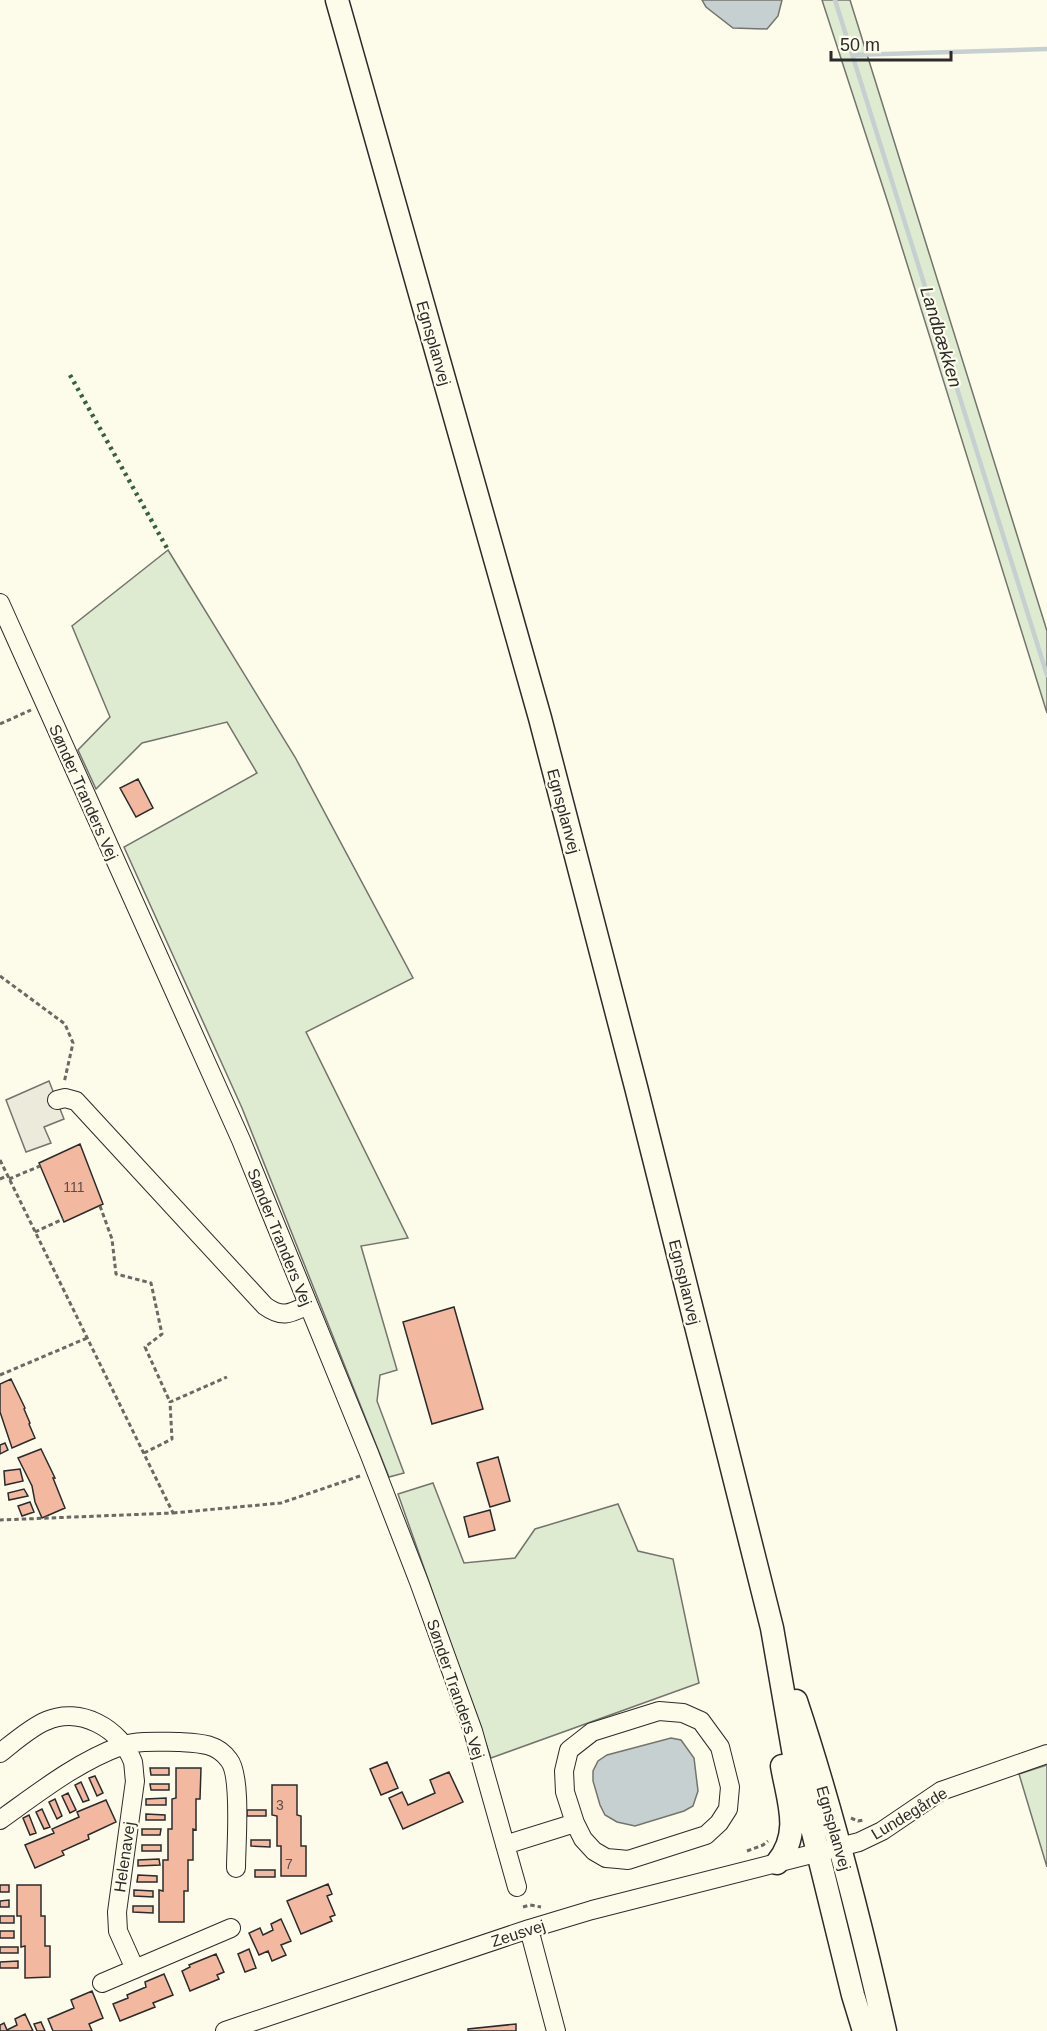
<svg xmlns="http://www.w3.org/2000/svg" width="1047" height="2031" viewBox="0 0 1047 2031" font-family="Arial,sans-serif">
  <rect width="100%" height="100%" fill="#fdfbea"/>
  <path fill="#deebd1" stroke="#74746e" stroke-width="1.5" d="M822,0H850L1047,631V713L889,206Z
    M168,550L295,757L413,978L306,1032L408,1238L361,1246L397,1370L380,1375L377,1401L404,1473L389,1477L242,1108L124,847L257,773L227,722L142,743L96,789L78,750L110,717L72,626Z
    M433,1483L464,1563L515,1558L535,1529L618,1504L638,1551L673,1559L699,1683L491,1758L398,1494Z
    M1047,1765V1867L1019,1774Z"/>
  <path fill="#eceadb" stroke="#74746e" stroke-width="1.5" d="M49,1081L64,1119L44,1127L51,1143L26,1152L6,1100Z"/>
  <path fill="#c7d0d0" stroke="#74746e" stroke-width="1.5" d="M702,0H782L778,16L767,29L733,28L706,7Z
    M671,1738L681,1740L694,1758L698,1791L693,1806L684,1811L635,1826L617,1822L605,1815L600,1805L593,1781V1771L598,1761L607,1755Z"/>
  <g fill="none" stroke-linecap="round" stroke-linejoin="round">
    <path stroke="#c7d0d0" stroke-width="4.5" d="M835,0L1047,675
      M852,55L1047,49"/>
  </g>
  <path fill="#f2b8a0" stroke="#2b2b2b" stroke-width="1.5" d="M138,779L153,808L136,817L120,788Z
    M80,1144L103,1204L64,1222L39,1163Z
    M454,1307L483,1409L432,1424L403,1322Z
    M11,1379L25,1408L24,1409L30,1423L29,1424L35,1438L12,1448L0,1412V1384Z
    M5,1443L8,1450L0,1454V1445Z
    M41,1449L55,1478H53L65,1508L42,1518L35,1502L32,1486L18,1458Z
    M498,1457L510,1501L490,1507L477,1463Z
    M20,1469L23,1481L5,1485L4,1471Z
    M24,1489L28,1496L9,1500L8,1493Z
    M30,1502L34,1512L22,1516L18,1506Z
    M490,1510L495,1530L469,1537L464,1517Z
    M387,1762L398,1788L381,1795L370,1769Z
    M150,1768H169V1775H151Z
    M176,1768H201L200,1799H196V1830L193,1829V1860H188V1891H184V1922H159V1890L163,1891V1860H168V1829H172V1799L176,1798Z
    M449,1772L463,1802L403,1829L389,1798L402,1792L408,1805L435,1793L430,1780Z
    M95,1776L103,1793L97,1796L89,1778Z
    M81,1782L89,1800L83,1802L75,1785Z
    M150,1784H169V1790H151Z
    M272,1785H297V1815L301,1816V1846H306V1876H281V1846H277V1816L272,1815Z
    M68,1793L76,1810L70,1813L62,1796Z
    M166,1798V1805H146V1799Z
    M55,1799L62,1816L57,1819L49,1802Z
    M106,1800L116,1822L88,1835L89,1839L62,1851L64,1855L35,1868L25,1845L54,1833L52,1829L79,1817L77,1812Z
    M42,1809L50,1827L44,1829L36,1812Z
    M247,1810H266V1816H247Z
    M146,1814L165,1815V1820H146Z
    M29,1815L36,1833L30,1835L23,1818Z
    M142,1829H161L160,1835H142Z
    M251,1840H270V1847L251,1846Z
    M142,1845H161V1851H142Z
    M159,1859L160,1865L138,1866V1860Z
    M255,1870H275V1877H255Z
    M138,1875L157,1876V1882H137Z
    M328,1884L332,1894L327,1896L335,1915L330,1917L332,1921L301,1934L287,1901Z
    M0,1885H9V1892H0Z
    M17,1885H41V1916H45V1946H50V1977L25,1978V1946L21,1947V1916H17Z
    M134,1890L153,1891V1897L134,1896Z
    M9,1900V1907H0V1901Z
    M133,1906H153V1913L133,1912Z
    M0,1916H14V1923H0Z
    M281,1919L291,1941L281,1945L286,1955L272,1961L268,1951L259,1955L249,1933L260,1928L263,1935L273,1930L271,1924Z
    M0,1931H14V1938H0Z
    M0,1947H18V1953H0Z
    M249,1949L256,1968L245,1972L238,1954Z
    M216,1954L224,1972L217,1975L219,1979L190,1991L182,1971L190,1967L189,1965Z
    M18,1961V1968H0V1962Z
    M164,1974L173,1995L153,2003L155,2007L120,2021L113,2004L128,1998L127,1995L146,1987L145,1982Z
    M92,1991L103,2018L89,2024L92,2031H53L48,2019L74,2008L71,2000Z
    M25,2014L33,2031H0V2025L4,2023L7,2030L17,2025L15,2019Z
    M41,2022L45,2031H37L34,2024Z
    M516,2024V2031H468V2029Z"/>
  <g fill="none" stroke-linecap="round" stroke-linejoin="round">
    <defs>
      <path id="minor" d="M0,603L241,1140L369,1453L419,1582L473,1731L517,1887
        M57,1100L65,1098L76,1101L265,1306C283,1319 291,1313 308,1305
        M0,1753C13,1743 31,1727 46,1721C80,1706 120,1728 133,1762C134,1768 134,1775 135,1781L117,1912L118,1931L135,1969
        M0,1820C38,1793 77,1762 121,1746C139,1740 161,1742 180,1742C199,1743 217,1743 229,1760C242,1776 236,1845 236,1868
        M505,1845L575,1823L583,1839L594,1851L606,1858L618,1859L628,1860L706,1835L719,1823L728,1809L730,1787L720,1747L701,1721L683,1713L659,1711L592,1732L569,1750L564,1771L565,1792L575,1823
        M529,1929L556,2031
        M102,1983L231,1928
        M225,2031L529,1929L592,1910L859,1842L882,1831L941,1791L1047,1754"/>
      <path id="major" d="M337,0L540,718L636,1087L772,1628L794,1755L853,1995L864,2031
        M796,1701C832,1809 860,1920 885,2031
        M777,1863C802,1833 788,1801 782,1766"/>
    </defs>
    <use href="#minor" stroke="#2b2b2b" stroke-width="20"/>
    <use href="#major" stroke="#2b2b2b" stroke-width="25"/>
    <path stroke="#6a6964" stroke-width="3" stroke-dasharray="4.5 3" stroke-linecap="butt" d="M0,724L31,710
      M0,976L65,1024L73,1043L64,1083
      M0,1160L173,1513L0,1520
      M0,1179L7,1176
      M9,1179L40,1166
      M100,1206L112,1239L116,1274L151,1283L162,1334L145,1347L170,1402
      M35,1232L63,1219
      M0,1375L87,1338
      M144,1453L172,1439L170,1402L227,1377
      M173,1513L281,1503L360,1476
      M851,1818L858,1821L864,1820
      M747,1851L763,1845L768,1841
      M523,1907L530,1905L541,1907"/>
    <use href="#minor" stroke="#fdfbea" stroke-width="18"/>
    <use href="#major" stroke="#fdfbea" stroke-width="22"/>
    <path stroke="#34623c" stroke-width="4.5" stroke-dasharray="3 4.5" stroke-linecap="butt" d="M70,375L168,550"/>
  </g>
  <g text-anchor="middle" stroke-width="4.5" stroke-linejoin="round" paint-order="stroke">
    <g font-size="14" fill="#5d4e48">
      <text x="74" y="1192">111</text>
      <text x="280" y="1810">3</text>
      <text x="289" y="1869">7</text>
    </g>
    <g font-size="16" fill="#2b2b2b" stroke="#fdfbea">
      <text transform="translate(434 343) rotate(74)" y="6">Egnsplanvej</text>
      <text transform="translate(84 792) rotate(66)" y="6">Sønder Tranders Vej</text>
      <text transform="translate(564 811) rotate(75)" y="6">Egnsplanvej</text>
      <text transform="translate(280 1237) rotate(68)" y="6">Sønder Tranders Vej</text>
      <text transform="translate(685 1282) rotate(76)" y="6">Egnsplanvej</text>
      <text transform="translate(456 1689) rotate(71)" y="6">Sønder Tranders Vej</text>
      <text transform="translate(909 1813) rotate(-31)" y="6">Lundegårde</text>
      <text transform="translate(834 1828) rotate(74)" y="6">Egnsplanvej</text>
      <text transform="translate(124 1857) rotate(-82)" y="6">Helenavej</text>
      <text transform="translate(518 1933) rotate(-18)" y="6">Zeusvej</text>
    </g>
    <g font-size="18" font-style="italic" fill="#2b2b2b" stroke="#fdfbea">
      <text transform="translate(941 337) rotate(73)" y="6">Landbækken</text>
    </g>
  </g>
  <path d="M831 51v9h120v-9" fill="none" stroke="#2b2b2b" stroke-width="3"/>
  <text x="840" y="51" font-size="18" fill="#2b2b2b" stroke="#fdfbea" stroke-width="4.5" paint-order="stroke">50 m</text>
</svg>
